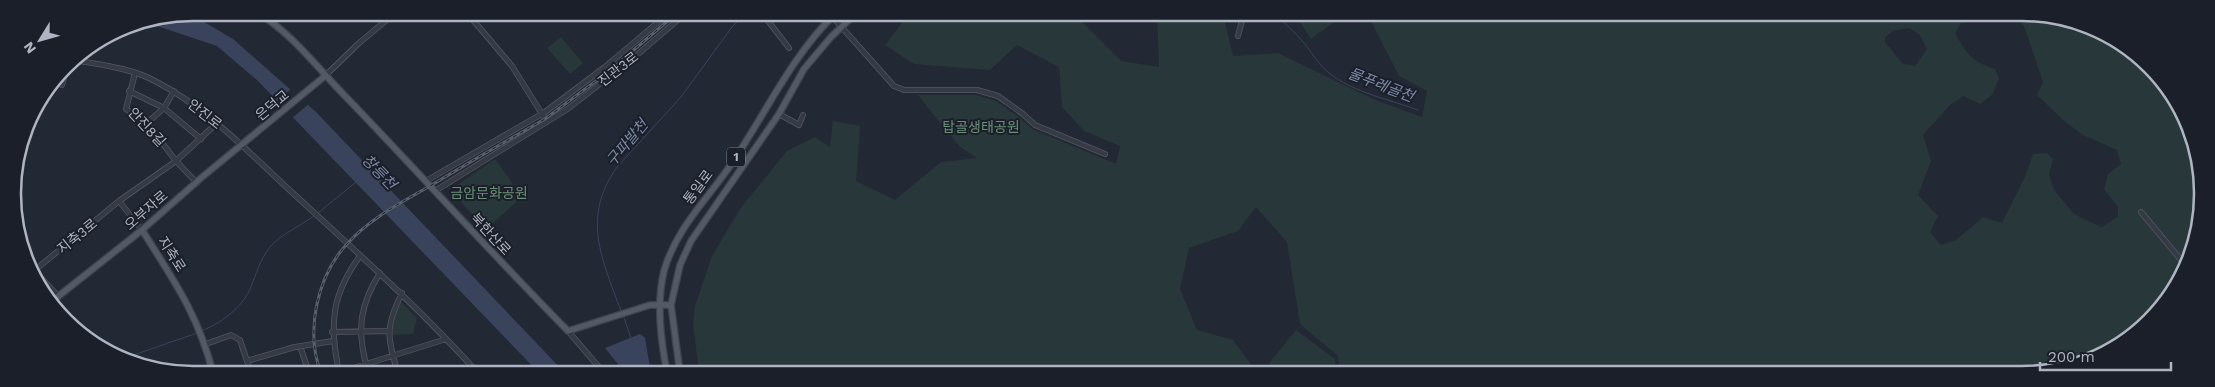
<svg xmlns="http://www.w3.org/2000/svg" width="2215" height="387" viewBox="0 0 2215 387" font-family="'Work Sans','Noto Sans KR',sans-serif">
  <rect width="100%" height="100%" fill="#222834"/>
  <path fill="#283739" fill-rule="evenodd" d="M899,13H1073L1121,61L1159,67L1157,13H1223L1233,56L1278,53L1373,99L1422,117L1427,91L1399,76L1367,13L2045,14L2112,37L2165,83L2196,146L2201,217L2184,273L2149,322L2101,356L2034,374H1340L1338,356L1300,324L1287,242L1256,207L1238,231L1189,248L1180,289L1197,330L1233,340L1258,374L699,373L693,323L695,306L712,256L740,209L787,151L815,137L830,147L833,121L860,126L856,181L895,200L941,162L977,158L959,146L918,95H976L996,101L1020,118L1032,129L1116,164L1120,146L1084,131L1062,107L1059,67L1017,45L990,70L914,64L885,45L904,20ZM2012,16L2024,26L2043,82L2037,95L2064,121L2083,135L2117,150L2121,164L2108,174L2104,189L2118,207V217L2101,227L2074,214L2054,190L2049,174L2053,159L2047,153L2033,154L2025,177L2002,223L1983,217L1956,240L1941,245L1930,232L1938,216L1918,195L1931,161L1923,135L1950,105L1963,96L1980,104L1992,95L1999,79L1995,69C1972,62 1966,53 1955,33L1961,23ZM1909,28L1920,35L1927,49L1915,66L1903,64L1885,42V38L1893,31Z
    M1306,13H1346L1311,39L1298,19Z
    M561,37L583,63L570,74L547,48Z
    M495,159L522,197L486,229L450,190Z
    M401,302L417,318L413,334L391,335L397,309Z
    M1296,330L1335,359L1337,374H1268L1270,362Z"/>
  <path fill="#39445c" d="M181,15L204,22L233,39L316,112L565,373H539L257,80L217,46L145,22Z
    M640,334L645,338L651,373H625L605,348Z"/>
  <path fill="#222834" d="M292,88L310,103L291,119L275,103Z"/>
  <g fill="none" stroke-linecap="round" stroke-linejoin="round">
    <path stroke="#39445c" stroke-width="1" d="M1274,13C1284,23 1295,32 1304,43C1313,54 1318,64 1329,73C1352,92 1391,100 1418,110
      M318,213L356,182
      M621,311C602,259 581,218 617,167L681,97L732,27L746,13
      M623,315L631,338
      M201,331C220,324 242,308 250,289C256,275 260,259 270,247C282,233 301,226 315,215
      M125,358L197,333"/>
    <defs>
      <path id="minor" d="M467,13L512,66L547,122
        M762,13L789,48
        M829,13L894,86L904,90H977L998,96L1023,114L1035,125L1105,154
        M1238,36L1244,13
        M74,60C101,65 131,68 155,81C209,109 251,155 296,196C358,253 421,310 478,373
        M135,73L126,109L147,123L176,161L197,183
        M325,76L358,44L395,13
        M62,85L68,64
        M129,91L164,108L201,139
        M779,114L799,125L803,115
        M147,123L164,108L174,91
        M426,181L545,112L605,67L669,13
        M435,191L569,108L638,54L686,13
        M119,201L142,230
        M2141,212L2186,266
        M360,256C333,293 329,321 338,367L344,371L446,339
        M30,266L58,296
        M35,270L119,201L176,161L217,123
        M568,331L604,373
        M332,332L388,331
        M206,344L231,335L240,340L251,373
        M300,346L309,373
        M247,361L295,347L333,341
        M366,364C357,329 360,304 380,273
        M398,373C387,338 385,327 402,293"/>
      <path id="major" d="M258,13C293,34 319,70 348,99C422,176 493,255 568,331L650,305H671
        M142,230C174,281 198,314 213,373
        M51,302L142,230L201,178L325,76
        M454,373L472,367
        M667,373C661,341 656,304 664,271C676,228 708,199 732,163C766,113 792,55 836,13
        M680,373L671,305L680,265L691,241L779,114L804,69L831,37L856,13"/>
    </defs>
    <use href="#minor" stroke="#535763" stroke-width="6"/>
    <use href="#major" stroke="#3f434e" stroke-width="8"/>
    <use href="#minor" stroke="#353a45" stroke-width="4.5"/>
    <use href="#major" stroke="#535965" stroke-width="5.5"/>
    <defs>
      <path id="rail" d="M321,373C305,332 317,277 346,245C369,219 400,203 430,186C468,163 506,141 545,119L608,72L677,13"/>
    </defs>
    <use href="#rail" stroke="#59606d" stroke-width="3"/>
    <use href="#rail" stroke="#1b1f29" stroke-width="1" stroke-dasharray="4" stroke-linecap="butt"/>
  </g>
  <g text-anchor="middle" stroke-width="4" stroke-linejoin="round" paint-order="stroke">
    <rect fill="#1b1f29" stroke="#838794" stroke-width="1" x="727" y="147.5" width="18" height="19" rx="4"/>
    <g font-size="12" font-weight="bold" fill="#afb4c2">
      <text x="736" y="161">1</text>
    </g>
    <g font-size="14" fill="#afb4c2" stroke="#1b1f29">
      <text transform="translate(618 69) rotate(-38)" y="5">진관3로</text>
      <text transform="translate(272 105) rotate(-40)" y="5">은덕교</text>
      <text transform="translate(205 114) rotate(38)" y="5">안진로</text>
      <text transform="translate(147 127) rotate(47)" y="5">안진8길</text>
      <text transform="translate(698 187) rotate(-53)" y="5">통일로</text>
      <text transform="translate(146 210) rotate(-41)" y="5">오부자로</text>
      <text transform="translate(491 234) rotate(47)" y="5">북한산로</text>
      <text transform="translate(77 236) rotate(-39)" y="5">지축3로</text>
      <text transform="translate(172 254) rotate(57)" y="5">지축로</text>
    </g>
    <g font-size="14" fill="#6a8f77" stroke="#1b1f29">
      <text x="981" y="132">탑골생태공원</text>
      <text x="489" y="198">금암문화공원</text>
    </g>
    <g font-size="15" font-style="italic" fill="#7b89a7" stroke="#1b1f29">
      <text transform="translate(1381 85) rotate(21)" y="5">물푸레골천</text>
      <text transform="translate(627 143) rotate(-50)" y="5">구파발천</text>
      <text transform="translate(379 172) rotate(46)" y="5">창릉천</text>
    </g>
  </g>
  <path d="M0 0H2215V387H0ZM193 21H2022A172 172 0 0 1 2194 193V194A172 172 0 0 1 2022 366H193A172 172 0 0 1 21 194V193A172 172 0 0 1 193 21Z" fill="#1b1f29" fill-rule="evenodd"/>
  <path fill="none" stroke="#afb4c2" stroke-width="2.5" d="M193 21H2022A172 172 0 0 1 2194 193V194A172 172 0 0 1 2022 366H193A172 172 0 0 1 21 194V193A172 172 0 0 1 193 21Z"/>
  <g transform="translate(40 40) rotate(233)" stroke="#1b1f29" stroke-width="4" paint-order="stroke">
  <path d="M0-4L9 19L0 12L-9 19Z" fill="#afb4c2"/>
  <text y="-8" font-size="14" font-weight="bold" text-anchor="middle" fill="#afb4c2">N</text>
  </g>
  <path d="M2040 362v8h131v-8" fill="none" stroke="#afb4c2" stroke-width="2.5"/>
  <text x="2048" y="362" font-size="15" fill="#afb4c2" stroke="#1b1f29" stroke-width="4" paint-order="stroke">200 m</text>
</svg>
